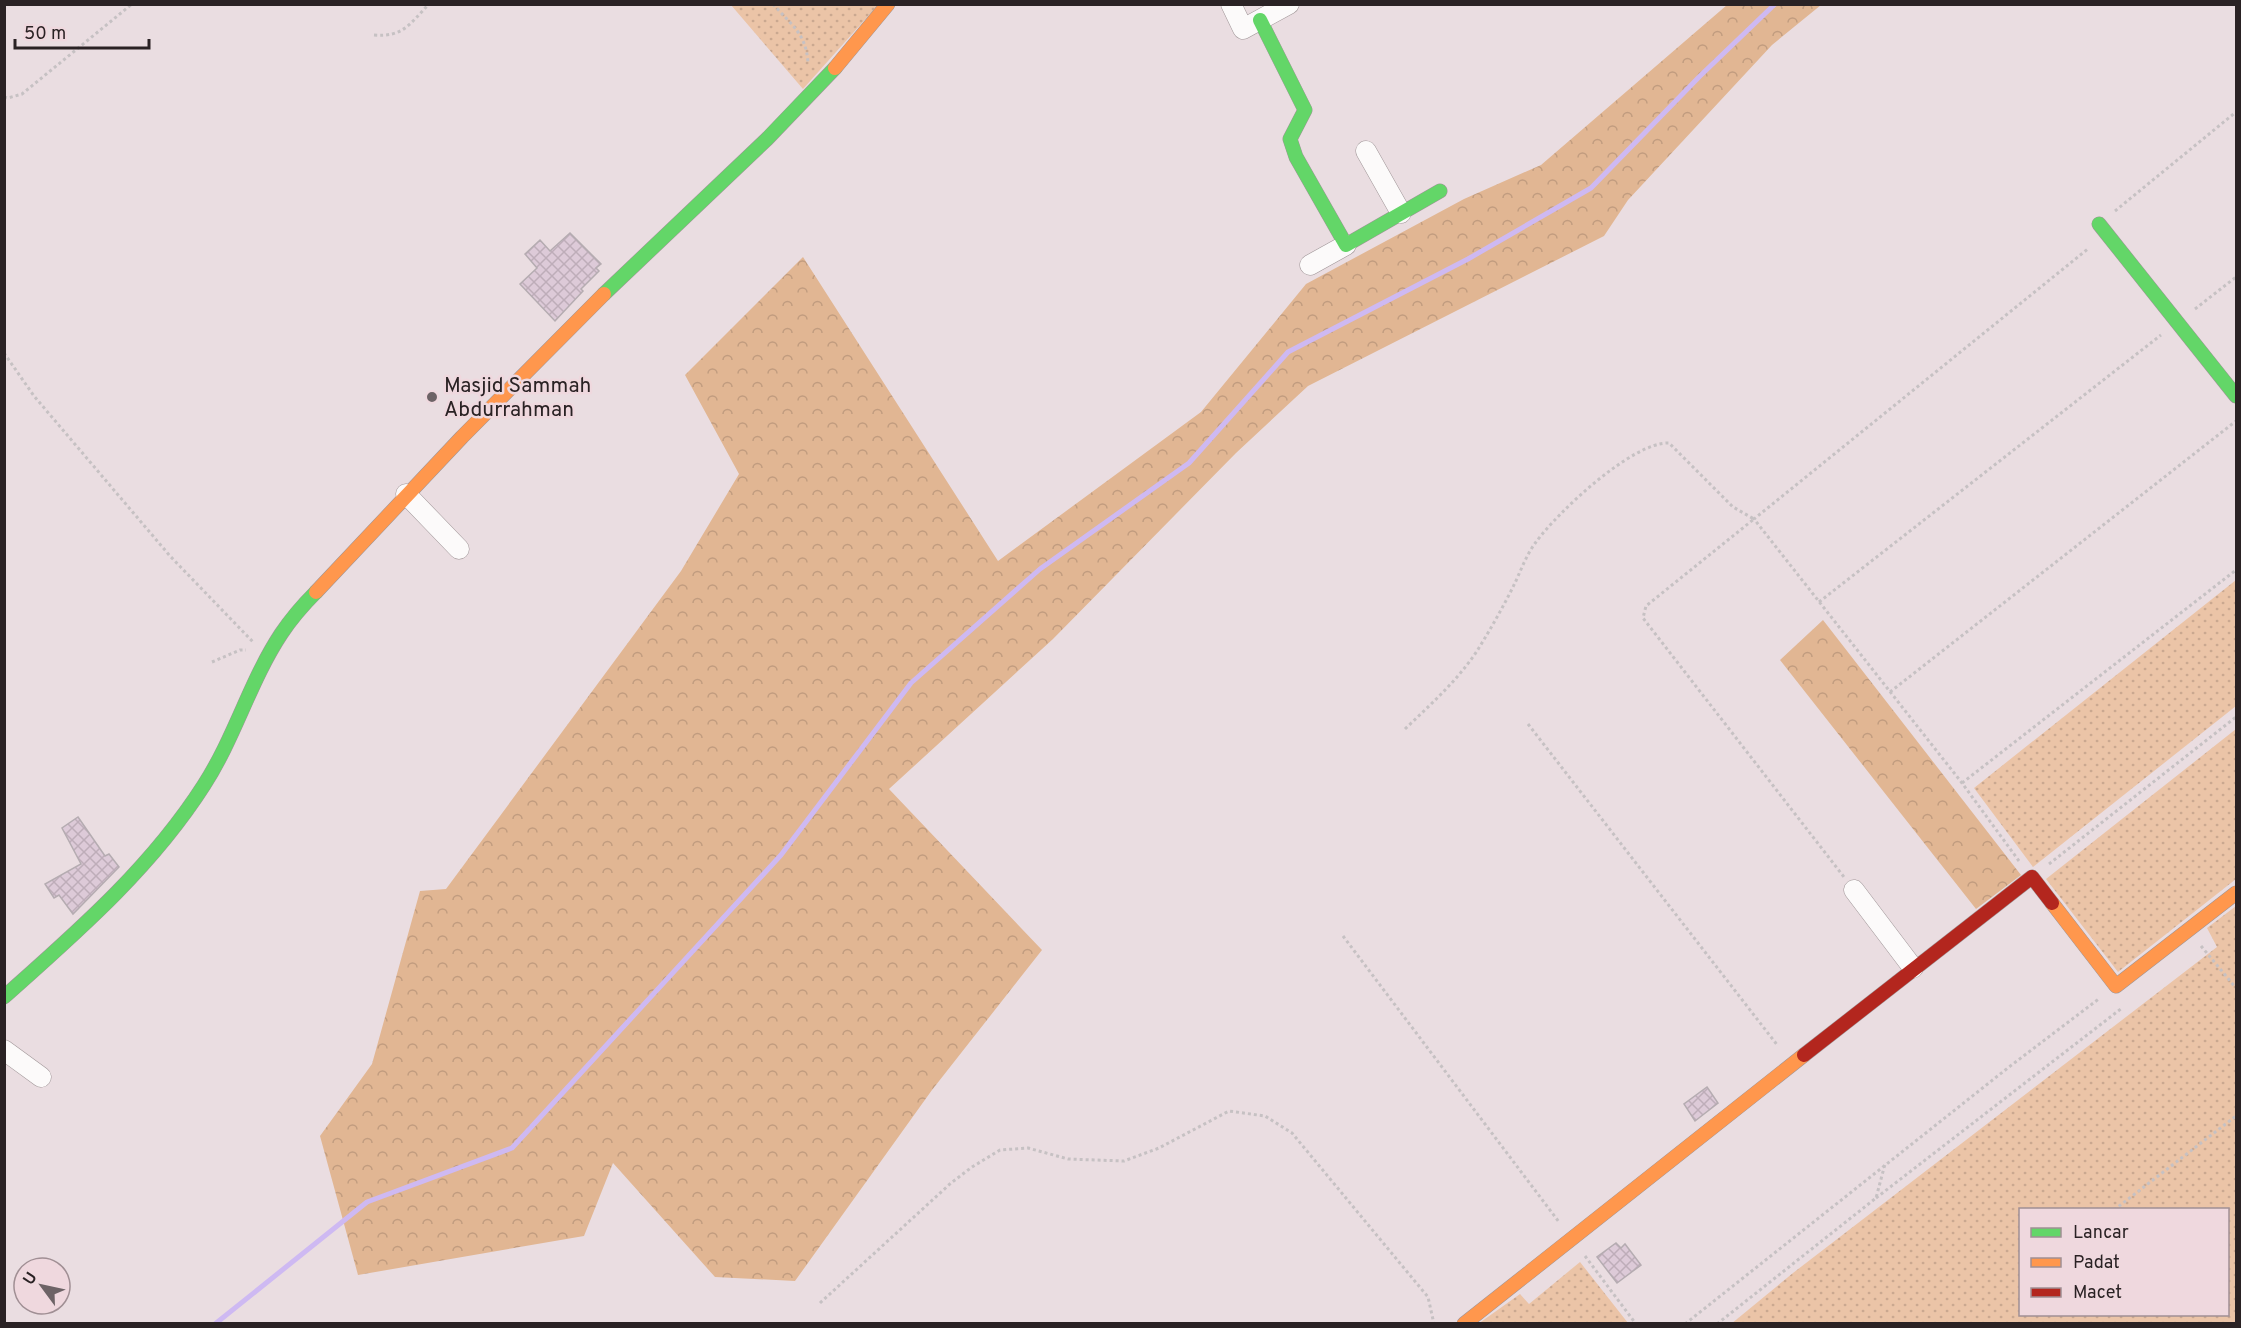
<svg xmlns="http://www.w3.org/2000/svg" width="2241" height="1328" viewBox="0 0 2241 1328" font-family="Overpass,sans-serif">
  <defs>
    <pattern id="grass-dots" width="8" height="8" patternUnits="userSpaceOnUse" patternTransform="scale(1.5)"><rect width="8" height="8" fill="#ebc4a7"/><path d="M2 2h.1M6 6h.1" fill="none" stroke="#caa890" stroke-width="1.8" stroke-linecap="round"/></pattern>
    <pattern id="forest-crowns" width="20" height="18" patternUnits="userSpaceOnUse" patternTransform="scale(1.5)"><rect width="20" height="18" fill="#e1b693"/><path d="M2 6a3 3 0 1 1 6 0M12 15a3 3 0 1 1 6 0" fill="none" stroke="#c19c7f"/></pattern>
    <pattern id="building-cross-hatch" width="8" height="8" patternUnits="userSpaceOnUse" patternTransform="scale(1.5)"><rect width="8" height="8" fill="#ddcad8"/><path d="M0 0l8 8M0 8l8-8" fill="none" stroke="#beadb9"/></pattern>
  </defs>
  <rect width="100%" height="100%" fill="#eadde1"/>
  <path fill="url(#grass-dots)" fill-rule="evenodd" d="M731,5H878L803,89Z
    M2236,580V706L2033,867L1974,788Z
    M2236,729V879L2118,972L2046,879Z
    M2236,906V1323L1731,1324L1793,1273L2217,947L2207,928ZM2020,1210H2228V1314H2020Z
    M1580,1262L1628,1323L1478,1324L1520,1294L1529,1304Z"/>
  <path fill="url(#forest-crowns)" d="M1727,5H1821L1772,45L1628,200L1604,236L1308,386L1236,453L1053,639L889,789L1042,950L932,1090L795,1281L715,1277L613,1163L584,1236L358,1275L320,1136L372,1064L420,891L446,889L681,571L739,474L685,375L803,257L998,561L1201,412L1306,284L1464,199L1541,165Z
    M1823,620L2021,875L1976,909L1780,660Z"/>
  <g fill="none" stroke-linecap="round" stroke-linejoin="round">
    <path stroke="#ceb9f2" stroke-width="5" d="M215,1324L367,1202L512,1148L781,855L911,683L1040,569L1189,463L1288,352L1468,259L1591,188L1700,76L1775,4"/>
  </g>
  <path fill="url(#building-cross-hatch)" stroke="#b5acb1" stroke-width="1.5" d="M570,233L601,264L596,268L599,271L581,289L583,291L555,321L520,284L537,268L525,254L540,240L550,251Z
    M78,817L105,856L109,854L119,867L73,914L59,895L54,898L45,884L81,864L62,828Z
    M1707,1087L1718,1103L1695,1121L1684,1104Z
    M1616,1243L1621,1248L1625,1244L1641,1265L1617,1283L1597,1257Z"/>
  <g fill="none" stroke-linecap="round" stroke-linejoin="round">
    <defs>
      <path id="street" d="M1231,4L1243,29L1289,4
        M1366,151L1401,213
        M1310,265L1346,245
        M406,494L459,549
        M1854,890L1913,968
        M4,1050L41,1077"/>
      <path id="fast" d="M1260,20L1305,110L1290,139L1296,157L1346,245L1440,191
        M2099,224L2236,396
        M604,294L767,139L835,68
        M4,997C77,932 151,868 204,785C235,737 250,681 281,634C291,619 303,605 316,592"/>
      <path id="slow" d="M835,68L888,4
        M316,592L462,437L604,294
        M2052,903L2116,986L2236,893
        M1464,1324L1804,1055"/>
      <path id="jam" d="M1804,1055L2032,877L2052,903"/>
    </defs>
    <use href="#street" stroke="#9f9597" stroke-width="21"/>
    <use href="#fast" stroke="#9f9597" stroke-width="15"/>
    <use href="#slow" stroke="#9f9597" stroke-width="15"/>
    <use href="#jam" stroke="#9f9597" stroke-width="15"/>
    <path stroke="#c6c1c3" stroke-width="3" stroke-dasharray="3 3" stroke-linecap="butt" d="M773,4C792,26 806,33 808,63
      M374,35C403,37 409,25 429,4
      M4,97L8,98L22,94L132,4
      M2115,211L2236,112
      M2195,309L2236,277
      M4,353L34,396L170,556L253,642
      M1819,602L2161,335
      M212,662L240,650H246
      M1890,692L2236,421
      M1528,724L1778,1046
      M1405,729C1431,704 1457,681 1477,651C1490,630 1502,609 1513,587C1520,573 1526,555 1536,542C1558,512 1632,442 1669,443L1733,507L1754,519L1646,606L1643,618L1844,877
      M1962,783L2236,570
      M2019,861L1962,783L1754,519L2089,248
      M2049,864L2236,717
      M1343,936L1559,1222
      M2201,946L2236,988
      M1876,1198L2122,1008
      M2114,1210L2236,1116
      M1585,1256L1636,1324
      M820,1303L951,1183L972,1167L1000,1150L1028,1148L1068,1159L1124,1161L1159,1148L1229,1111L1265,1116L1292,1133L1428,1297L1434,1324
      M1685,1324L2009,1067L2100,998
      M1717,1324L1876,1198L1885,1164"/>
    <use href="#street" stroke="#fcfafa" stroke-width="20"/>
    <use href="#fast" stroke="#63d668" stroke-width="14"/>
    <use href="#slow" stroke="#ff974d" stroke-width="14"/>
    <use href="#jam" stroke="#b3261e" stroke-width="14"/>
  </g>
  <circle fill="#6d6366" stroke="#efd8de" stroke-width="2" cx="432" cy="397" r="6"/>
  <g text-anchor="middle" stroke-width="5" stroke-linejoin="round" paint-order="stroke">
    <g font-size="21" fill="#2a2224" stroke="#efd8de" text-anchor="start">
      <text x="444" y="392">Masjid Sammah<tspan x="444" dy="24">Abdurrahman</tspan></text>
    </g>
  </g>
  <rect width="2241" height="1328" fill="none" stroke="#2a2224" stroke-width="12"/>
  <rect x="2019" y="1208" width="210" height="108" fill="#efd8de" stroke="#a08f94" stroke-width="1.5"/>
  <rect x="2031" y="1228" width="30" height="9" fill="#63d668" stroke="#a08f94" stroke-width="1.5"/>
  <text x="2073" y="1238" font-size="18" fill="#2a2224">Lancar</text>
  <rect x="2031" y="1258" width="30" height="9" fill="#ff974d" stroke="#a08f94" stroke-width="1.5"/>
  <text x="2073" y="1268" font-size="18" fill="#2a2224">Padat</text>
  <rect x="2031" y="1288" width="30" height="9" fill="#b3261e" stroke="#a08f94" stroke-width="1.5"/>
  <text x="2073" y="1298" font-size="18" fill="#2a2224">Macet</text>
  <g transform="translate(42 1286) rotate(303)"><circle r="28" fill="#efd8de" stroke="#a08f94" stroke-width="1.5"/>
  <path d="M0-4.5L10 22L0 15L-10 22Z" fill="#6d6366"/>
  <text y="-9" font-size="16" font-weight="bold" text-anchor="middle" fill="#2a2224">U</text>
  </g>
  <path d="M15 39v9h134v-9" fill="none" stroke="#2a2224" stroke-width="3"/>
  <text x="24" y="39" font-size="18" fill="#2a2224" stroke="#efd8de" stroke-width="4.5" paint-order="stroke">50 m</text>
</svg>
